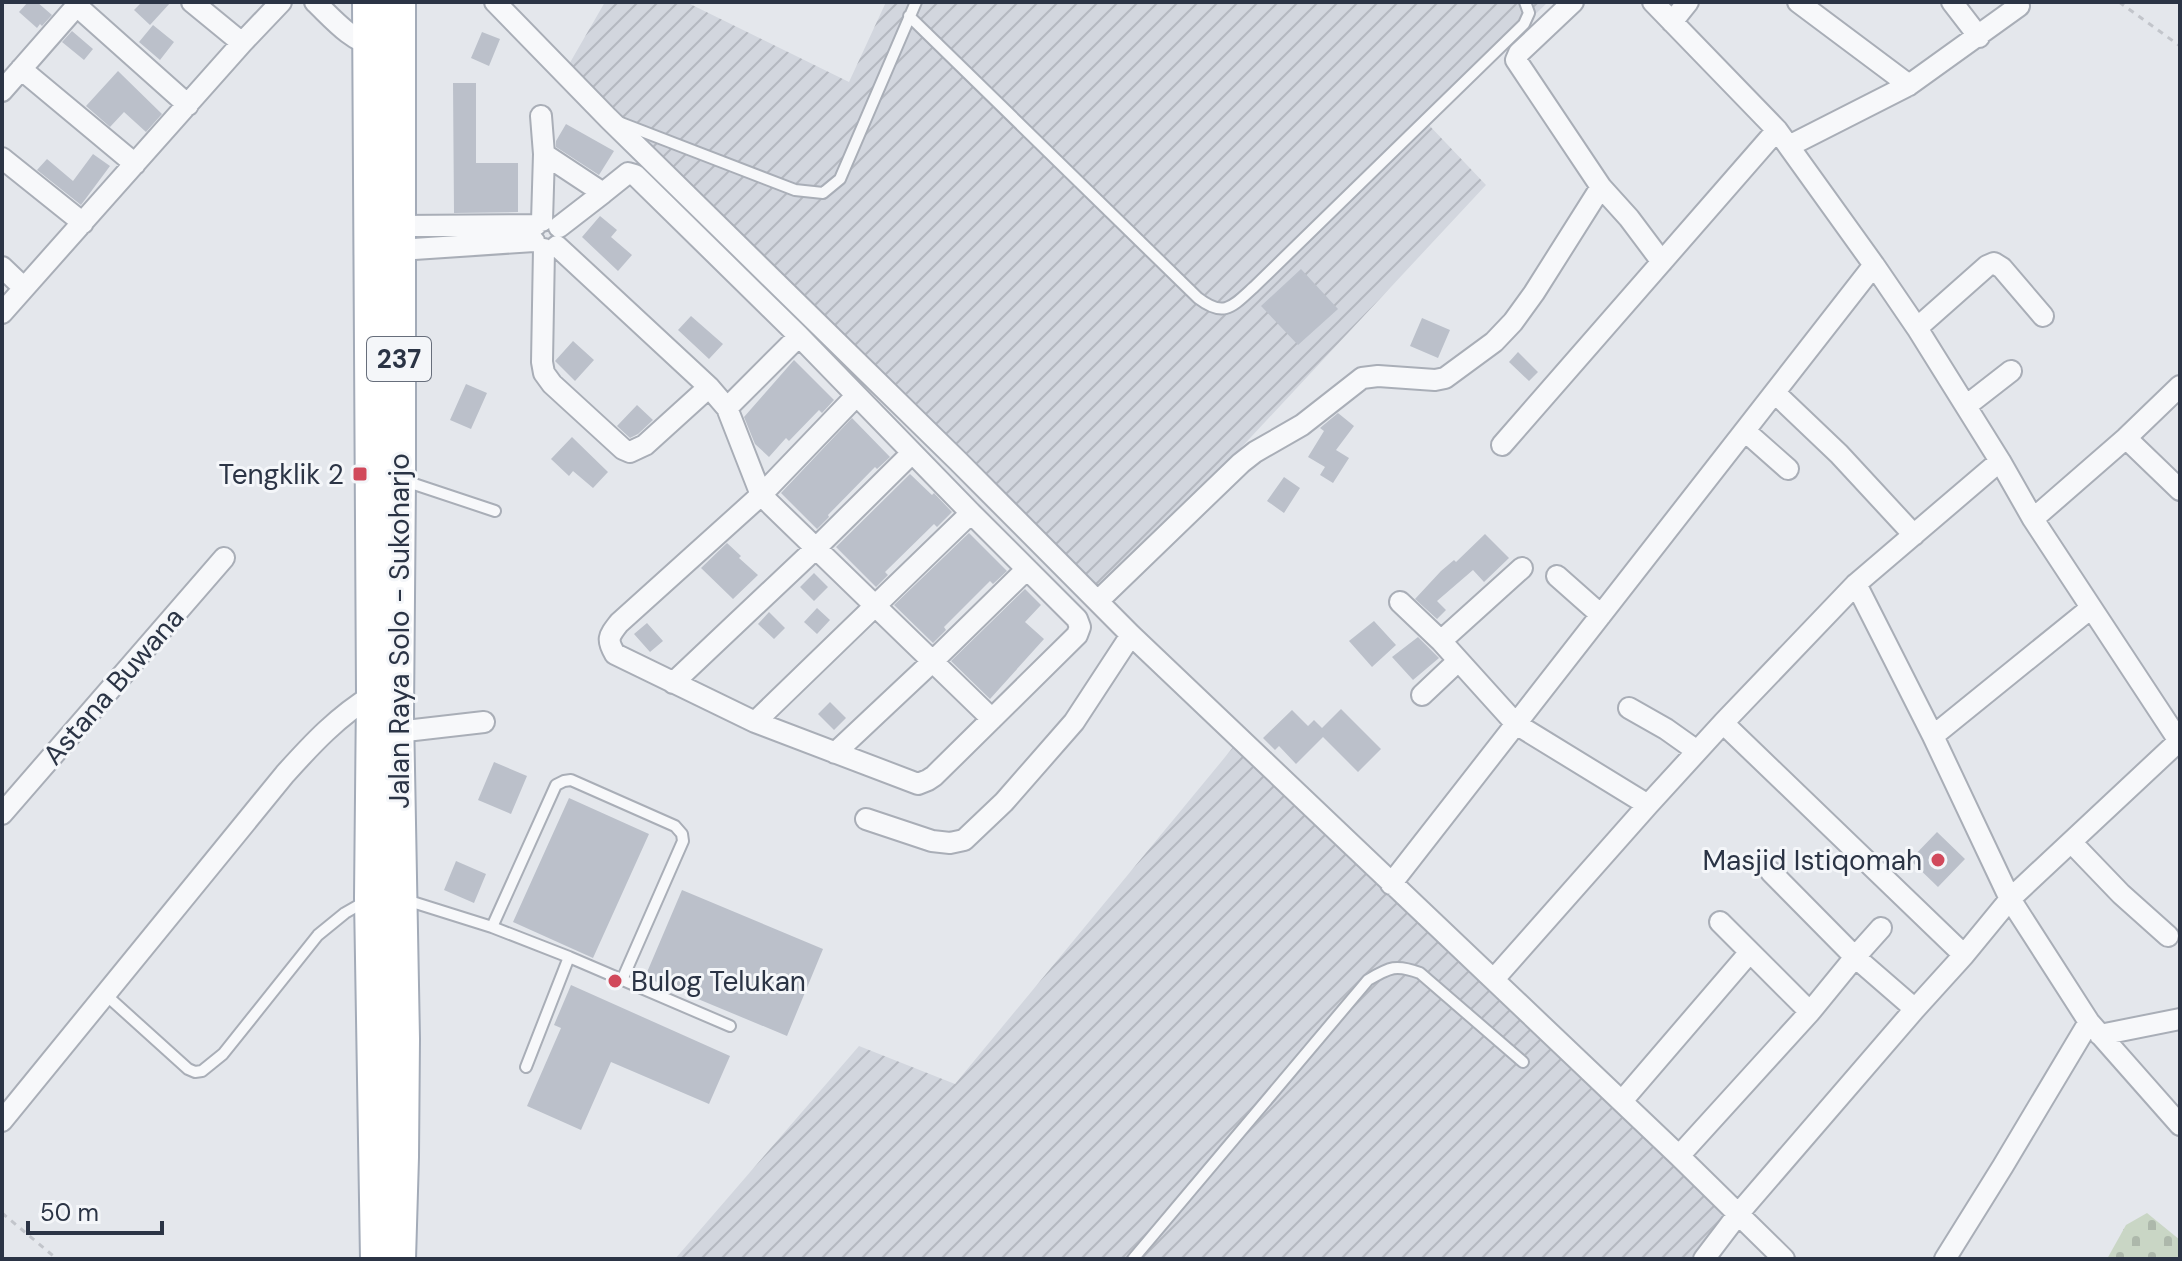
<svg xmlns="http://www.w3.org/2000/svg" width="2182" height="1261" viewBox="0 0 2182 1261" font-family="'DM Sans',sans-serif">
  <defs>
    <pattern id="industrial-furrows" width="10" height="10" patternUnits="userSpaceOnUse" patternTransform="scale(2)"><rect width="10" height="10" fill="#d2d6de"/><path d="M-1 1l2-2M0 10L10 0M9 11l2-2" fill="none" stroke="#b4b8c0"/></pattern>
    <pattern id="cemetery-stones" width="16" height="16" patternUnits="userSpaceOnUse" patternTransform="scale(2)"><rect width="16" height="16" fill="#c9d6c5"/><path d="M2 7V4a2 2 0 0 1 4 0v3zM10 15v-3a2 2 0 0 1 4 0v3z" fill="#adb8ab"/></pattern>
  </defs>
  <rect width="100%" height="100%" fill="#e4e7ec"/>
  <path fill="url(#industrial-furrows)" d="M605,2H686L849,82L886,2H1548L1425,121L1486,185L1099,600L564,73Z
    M1240,739L1739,1213L1704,1259H675L859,1046L955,1084Z"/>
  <path fill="url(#cemetery-stones)" d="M2147,1213L2180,1240V1259H2107L2126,1225Z"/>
  <path fill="#bbc0ca" d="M28,2H37L52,15L42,26L40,24L37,28L19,12Z
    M142,2H171L150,25L134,10Z
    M153,25L174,42L160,60L139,42Z
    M72,31L93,49L84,60L62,42Z
    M482,32L500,39L489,66L471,58Z
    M118,71L162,114L146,132L124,112L110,127L86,106Z
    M453,83H476V163H518V212L454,213Z
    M566,124L614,151L599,175L556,147V141Z
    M93,154L110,166L81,205L37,170L47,159L73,181Z
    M600,216L617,230L611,237L632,255L618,271L582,237Z
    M1301,269L1338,309L1298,345L1261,306Z
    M691,316L723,344L709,359L678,330Z
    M1422,318L1450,330L1438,358L1410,346Z
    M573,341L594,360L575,381L555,361Z
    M1518,352L1538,372L1529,381L1509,362Z
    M794,360L834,400L822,413L819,410L789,441L786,438L769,457L755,444L744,417Z
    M466,384L487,393L471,429L450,420Z
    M637,405L653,420L638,434L630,438L617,426Z
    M1338,413L1354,426L1336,450L1349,458L1333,483L1320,475L1325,467L1308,457L1324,431L1320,428Z
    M852,418L890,457L877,469L875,467L828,515L829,517L817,529L781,493Z
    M572,437L608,472L593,488L573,471L569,476L551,459Z
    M910,474L932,495L934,493L952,512L937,527L934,524L885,572L888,575L876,587L836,547Z
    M1284,477L1300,488L1284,513L1267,501Z
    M969,533L1007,571L993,584L990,581L944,627L946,630L933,643L894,605Z
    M1485,534L1509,558L1484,582L1473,570L1437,601L1446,610L1437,619L1415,599L1441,571L1454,560L1456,562Z
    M727,543L741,556L739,558L758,575L733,599L701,568Z
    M814,573L828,587L814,601L800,587Z
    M1025,589L1041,605L1025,622L1044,639L990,699L951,661Z
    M817,608L830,620L817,634L804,622Z
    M769,612L785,628L774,639L758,624Z
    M1374,621L1396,645L1372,667L1349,641Z
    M647,623L663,641L650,652L634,634Z
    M1418,637L1439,658L1413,680L1392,657Z
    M830,702L846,718L834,730L818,714Z
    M1341,709L1381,749L1358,772L1323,737L1296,764L1279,746L1275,750L1263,738L1292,710L1308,726L1314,720L1322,728Z
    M494,762L527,776L511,814L478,800Z
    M569,798L649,834L593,958L513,922Z
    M1937,832L1965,859L1938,887L1910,860Z
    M456,861L486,874L474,903L444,890Z
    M682,890L823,949L787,1036L645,977Z
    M571,985L730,1056L709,1104L611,1062L581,1130L527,1106L561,1028L554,1025Z"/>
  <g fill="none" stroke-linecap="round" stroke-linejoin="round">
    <defs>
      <path id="lane" d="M909,16L1198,298C1224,318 1232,307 1254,287L1524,24L1529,13L1525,2
        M621,123L795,190L823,193L840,179L916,2
        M405,481L495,511
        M406,900L492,927L569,957L730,1026
        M492,927L556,785L564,781L571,780L675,826L682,834L683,841L622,980
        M106,995L188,1069L195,1072L202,1071L223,1054L318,935L345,913L366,901
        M526,1067L569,957
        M1133,1259L1368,980C1390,967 1396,964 1420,973L1523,1062"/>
      <path id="street" d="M192,2L242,43
        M315,2C332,18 351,41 375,46
        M495,2L608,118L958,461L1131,635L1679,1156L1784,1259
        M1653,2L1777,130L1874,265L1917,328L2000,461L2033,519L2179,741
        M1798,2L1909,85
        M1952,2L1979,37
        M77,6L188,105
        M1672,22L1688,2
        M21,69L135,164
        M2,91L80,2
        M541,116L544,154L542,221
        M1789,146L1909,85L2019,6
        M544,154L603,193L559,227
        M2,158L83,223
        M1601,187L1629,218L1662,262
        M603,193L628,173L635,175L799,336L971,513
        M398,226L536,225
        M557,246L709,387L727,408L761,495L992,719
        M544,249L542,362L544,373L552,384L623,449L630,452L645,445L709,387
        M399,250L534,241
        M2,267L24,288
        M2,313L242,43L281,2
        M1917,328L1987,266L1994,263L2002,268L2043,316
        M1775,393L1839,454L1914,535
        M1966,406L2011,371
        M727,408L799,336
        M1745,431L1788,469
        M2126,438L2180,490
        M1502,445L1777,130
        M2033,519L2126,438L2180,386
        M1557,576L1601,615
        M1856,584L1933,736L2010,899L2089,1022L2180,1125
        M1099,600L1241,463L1255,452L1302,425L1362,378L1378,376L1435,380L1445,378L1494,342L1513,322L1534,293L1601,187L1516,60L1519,53L1573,2
        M1400,602L1441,641L1516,724L1648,805
        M1441,641L1522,568
        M673,683L816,548L912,453
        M1422,695L1458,661
        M1629,708L1666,729L1697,751
        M755,722L971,513L1077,619L1080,627L1077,635L934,776L928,780L918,784L755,722L615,654C606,639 609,636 619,623L761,495L856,396
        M1723,723L1964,955
        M397,732L484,722
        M1933,736L2091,608
        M835,753L933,661L1027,569
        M2,814L224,558
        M866,819L932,841L950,843L964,840L1004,802L1074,722L1131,635
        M2072,843L2121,894L2168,936
        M1771,872L1855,957L1915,1009
        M1391,884L1874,265
        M1720,922L1810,1012
        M1494,979L1648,805L1723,723L1856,584L2000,461
        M2100,1035L2180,1019
        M1622,1101L1750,952
        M2,1121L285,774C312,744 338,716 373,695
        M1679,1156L1810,1012L1855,957L1881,928
        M1704,1259L1739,1213L1915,1009L1964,955L2010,899L2180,740
        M1945,1259L2003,1166L2089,1022"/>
      <path id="primary" d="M369,2L373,695L371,898L377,1259
        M399,1259L402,1157L403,1039L397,715L399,479V2"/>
    </defs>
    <use href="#lane" stroke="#a9aeb7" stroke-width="14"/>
    <use href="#street" stroke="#a9aeb7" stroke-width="24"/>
    <use href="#primary" stroke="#a3abb8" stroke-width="36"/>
    <path stroke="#c2c5cb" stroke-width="3" stroke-dasharray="6 6" stroke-linecap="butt" d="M2119,2L2180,46
      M2,1213L57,1259"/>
    <use href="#lane" stroke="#f7f8fa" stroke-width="10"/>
    <use href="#street" stroke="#f7f8fa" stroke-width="20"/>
    <use href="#primary" stroke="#fff" stroke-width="32"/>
  </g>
  <g fill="#d1495b" stroke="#f4f6f9" stroke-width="3">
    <rect x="352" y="466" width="16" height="16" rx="4"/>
    <circle cx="1938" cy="860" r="8"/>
    <circle cx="615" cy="981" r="8"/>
  </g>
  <g text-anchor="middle" stroke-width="6" stroke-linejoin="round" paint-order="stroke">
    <rect fill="#f4f6f9" stroke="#676e7b" stroke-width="2" x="367" y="337" width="64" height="44" rx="6"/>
    <g font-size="26" font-weight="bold" fill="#2b3445">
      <text x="399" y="368">237</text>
    </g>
    <g font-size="28" fill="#2b3445" stroke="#f4f6f9" text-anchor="end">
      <text x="344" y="484">Tengklik 2</text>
      <text x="1922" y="870">Masjid Istiqomah</text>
      <text x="631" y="991" text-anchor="start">Bulog Telukan</text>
    </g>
    <g font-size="28" fill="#2b3445" stroke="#f4f6f9">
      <text transform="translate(399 631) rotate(-90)" y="10">Jalan Raya Solo - Sukoharjo</text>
      <text transform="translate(113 686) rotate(-49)" y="10">Astana Buwana</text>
    </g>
  </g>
  <rect width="2182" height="1261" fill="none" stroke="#2b3445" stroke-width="8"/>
  <path d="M28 1221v12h134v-12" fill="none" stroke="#2b3445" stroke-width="4"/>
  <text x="40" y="1221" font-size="24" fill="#2b3445" stroke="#f4f6f9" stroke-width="6" paint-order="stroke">50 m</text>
</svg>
